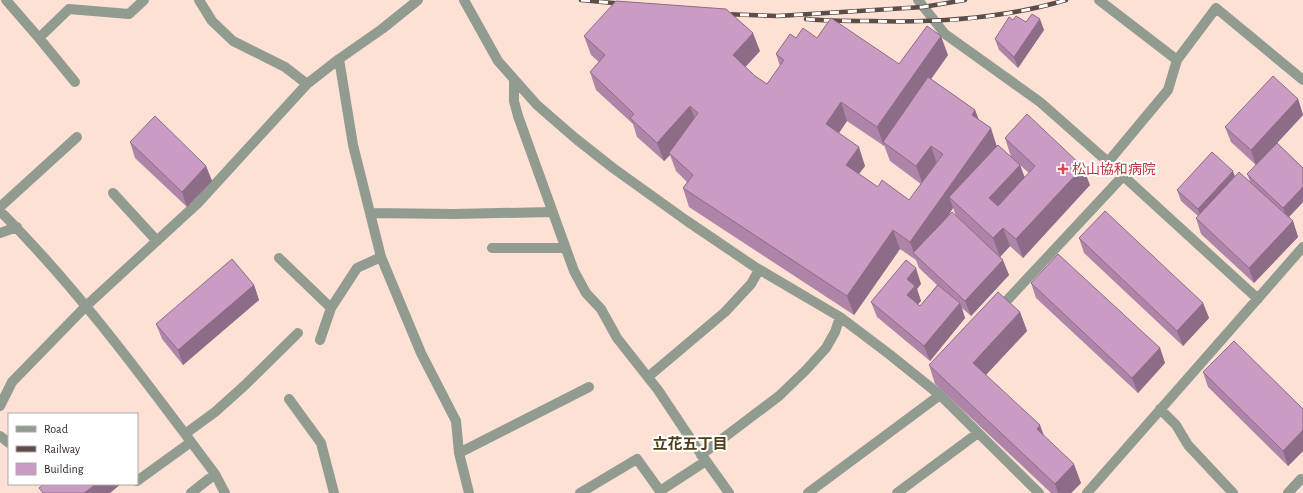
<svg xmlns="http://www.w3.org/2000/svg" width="1303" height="493" viewBox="0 0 1303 493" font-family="'Alegreya Sans','Noto Sans JP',sans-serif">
  <rect width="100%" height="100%" fill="#fce1d4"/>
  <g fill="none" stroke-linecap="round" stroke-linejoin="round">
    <path stroke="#919b90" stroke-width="10" d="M6,0L39,38L69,9L129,14L144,0
      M199,0L212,21L233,41L285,67L307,84L339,59
      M418,0L382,29L339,59L353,145L381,257L421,353L456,421L459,453L469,493
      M464,0L498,61L537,105L575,138L613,168L687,221L755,267L840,317L889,354L940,395L1039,493
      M918,0L945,34L1040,102L1108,162L1258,299
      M1099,0L1177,60
      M39,38L75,82
      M514,80V101L518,116L574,271L586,293L601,309L617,338L658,390L694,444L729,493
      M1108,162L1168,90L1177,60L1216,8L1303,80
      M113,193L157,241
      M0,207L77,137
      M0,211C80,291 147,383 215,474L225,493
      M370,213L454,214L552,212
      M0,233L17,227
      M492,248H565
      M279,258L331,308
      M998,310L1123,176
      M320,340L331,308L357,268L381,257
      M648,377L725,312L751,284L759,270
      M289,399L321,443L334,493
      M0,406L12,382L86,306L198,203L307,84
      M1160,409L1176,425L1188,445L1233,493
      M185,434L215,412L244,386L298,333
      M0,436L9,443
      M459,453L589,387
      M701,455L779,396L806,370L826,348L835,332L840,317
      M137,481L191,442
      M191,493L215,474
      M580,493L637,459L660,491L706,461
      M808,493L940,395
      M897,493L978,433
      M1087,493L1303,247
      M1288,493L1301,479L1303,480"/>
    <defs>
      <path id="rail" d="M581,0L624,4
        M722,14L778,16L923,7L965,0
        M806,19C827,21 849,21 870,21C936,23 1002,19 1066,0"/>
    </defs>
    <use href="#rail" stroke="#5d4d46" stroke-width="4.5"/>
    <use href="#rail" stroke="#fff" stroke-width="3" stroke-dasharray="9" stroke-linecap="butt"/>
  </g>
  <path fill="#ae85a8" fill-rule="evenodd" d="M1013,20L1026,22L1044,30L1018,68L999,50L995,39Z
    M584,36L760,51L745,67L755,76L767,84L780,66L776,54L796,38H817L899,64L948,55L931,79L975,110L979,120L997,146L1020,165L1025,178L1029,173L1011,157L1005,138L1090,185L1023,258L1010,246L1000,257L1009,275L971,316L962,308L965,318L930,361L877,317L871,302L921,284L917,289L921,301L918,304L920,306L937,285L919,268L916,260L900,249L854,315L689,207L683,188L687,182L676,171L670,155L664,161L637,137L633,124L596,90L590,72L599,62L591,55ZM847,121L884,146V145L890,161L921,184L909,200L878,187L859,174L865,166L839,133ZM953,208L956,216L950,213Z
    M1298,99L1303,115L1277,143L1303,168V202L1289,217L1293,221L1298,237L1254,283L1201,234L1196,218L1198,216L1181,201L1177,190L1235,176L1250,181L1247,174L1256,165L1231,142L1225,127Z
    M130,142L206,166L212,181L187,207L135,158Z
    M1079,238L1203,303L1209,318L1183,346L1084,253Z
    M1031,283L1160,348L1165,363L1138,393L1036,298Z
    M254,285L259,300L183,365L162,339L156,324Z
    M1020,312L1027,331L986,375L1081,483L1071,493H1051L935,384L929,365Z
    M1203,372L1303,409V451L1288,466L1208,387Z"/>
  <path fill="#8d6c88" d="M1040,19L1044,30L1018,68L1014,57Z
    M753,33L760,51L739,74L733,55Z
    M941,36L948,55L885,144L883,142L884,145V146L877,127Z
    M1298,99L1303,115L1256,166L1251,150Z
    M841,102L847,121L832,143L826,124Z
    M690,106L697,124L669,153L670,155L664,161L657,143Z
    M975,110L982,129L972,115Z
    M991,128L997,147L949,197L953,208L919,258L914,253L910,242Z
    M931,146L937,164L923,185L916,166Z
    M859,147L865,166L852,183L846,165Z
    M1020,165L1027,184L996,216L989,198Z
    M206,166L212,181L187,207L182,192Z
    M1083,167L1090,185L1023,258L1016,239Z
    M1233,171L1237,182L1202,220L1198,209Z
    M1303,187V202L1287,219L1283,208Z
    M1293,221L1298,237L1254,283L1249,268Z
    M1003,228L1010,246L1000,257L993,238Z
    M893,230L900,249L854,315L847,296Z
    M1003,260L1009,275L971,316L965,301Z
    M916,268L921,284L917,289L921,301L913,310L907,295V279Z
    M254,285L259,300L183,365L178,350Z
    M960,303L965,318L930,361L924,346Z
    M1203,303L1209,318L1183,346L1177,331Z
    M1020,312L1027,331L980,381L973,363Z
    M1160,348L1165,363L1138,393L1132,378Z
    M1040,425L1047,444L1037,429Z
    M1303,430V451L1288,466L1283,451Z
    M1074,464L1081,483L1071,493H1058L1055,484Z
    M96,484H121L110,493H84Z"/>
  <path fill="#ca9bc3" stroke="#8d6c88" d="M616,1L726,9L753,33L733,55L755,76L767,84L784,60L776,54L790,34L796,38L803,28L817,38L831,18L899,64L927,26L941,36L877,127L841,102L826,124L859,147L846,165L878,187L882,180L909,200L943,154L931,146L916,166L883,142L928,77L975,110L972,115L991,128L910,242L893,230L847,296L683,188L693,175L669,153L698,113L690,106L657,143L630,118L634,114L590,72L605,55L584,36Z
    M1032,14L1040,19L1014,57L995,39L1009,17L1013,20L1016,16L1026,22Z
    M1273,76L1298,99L1251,150L1225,127Z
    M1027,114L1083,167L1016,239L1003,228L993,238L949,197L998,145L1020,165L989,198L998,206L1035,166L1005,138Z
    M155,116L206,166L182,192L130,142Z
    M1277,143L1303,168V187L1283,208L1247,174Z
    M1212,152L1233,171L1198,209L1177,190Z
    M1239,172L1293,221L1249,268L1196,218Z
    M1105,211L1203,303L1177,331L1079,238Z
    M952,212L1003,260L965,301L913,253Z
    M1058,254L1160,348L1132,378L1031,283Z
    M232,259L254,285L178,350L156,324Z
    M906,260L916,268L907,279L915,286L907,295L920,306L938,285L960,303L924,346L871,302Z
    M998,292L1020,312L973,363L1040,425L1037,429L1074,464L1055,484L929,365Z
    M1234,341L1303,409V430L1283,451L1203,372Z
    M44,484H96L84,493H43L39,488Z"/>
  <path fill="#e0444e" stroke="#fff" stroke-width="1.5" d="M1061 163h4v4h4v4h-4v4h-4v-4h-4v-4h4z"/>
  <g text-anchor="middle" stroke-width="4" stroke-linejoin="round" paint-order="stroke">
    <g font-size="14" fill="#be3a42" stroke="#fff" text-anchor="start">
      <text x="1072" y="174">松山協和病院</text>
    </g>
    <g font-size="15" font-weight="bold" fill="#4f3d16" stroke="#fff">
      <text x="690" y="449">立花五丁目</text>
    </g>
  </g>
  <rect x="8" y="413" width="130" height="72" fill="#ffffff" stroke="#afa9a7"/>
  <rect x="16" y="426" width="20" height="6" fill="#919b90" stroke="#afa9a7"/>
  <text x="44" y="433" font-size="12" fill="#362923">Road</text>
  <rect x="16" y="446" width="20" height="6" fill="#5d4d46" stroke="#afa9a7"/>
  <text x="44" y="453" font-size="12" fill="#362923">Railway</text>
  <rect x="16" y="463" width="20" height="12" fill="#ca9bc3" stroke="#afa9a7"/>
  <text x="44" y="473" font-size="12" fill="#362923">Building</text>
</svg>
